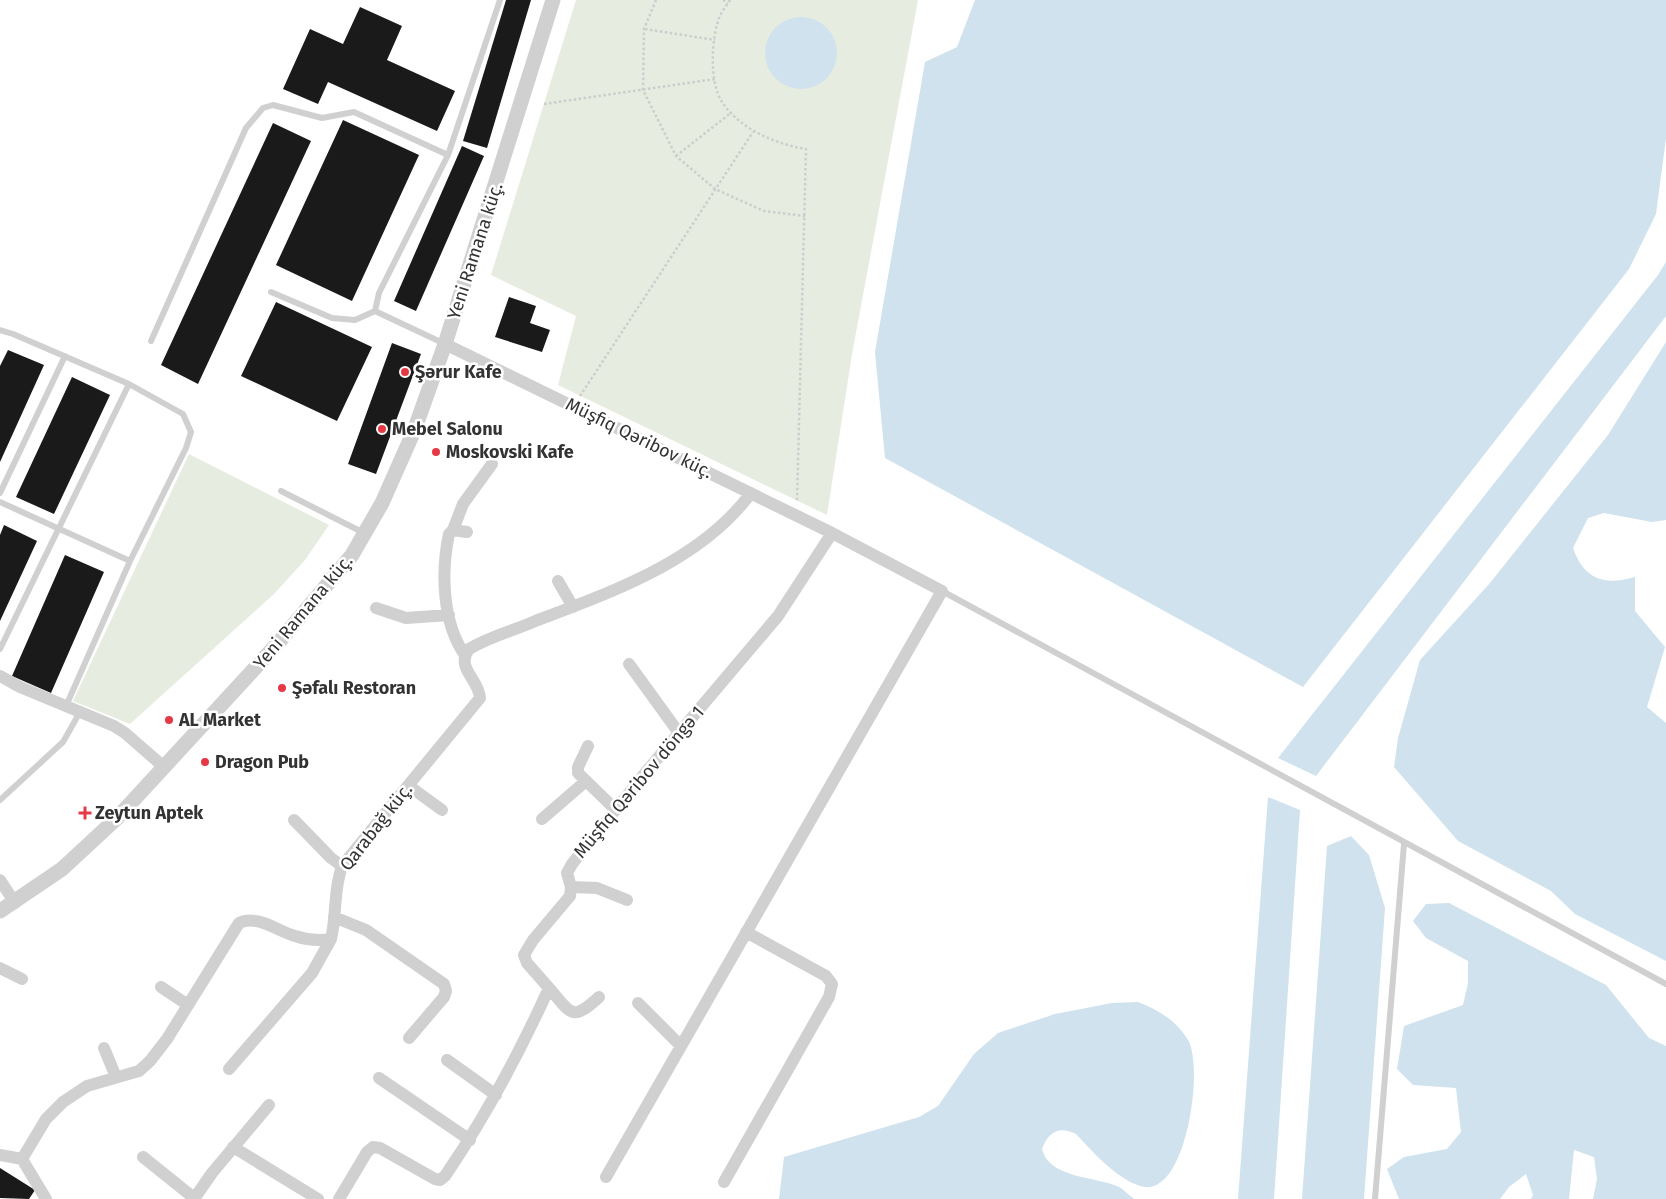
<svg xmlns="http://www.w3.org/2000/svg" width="1666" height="1199" viewBox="0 0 1666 1199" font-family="'Fira Sans',sans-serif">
  <rect width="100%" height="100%" fill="#fff"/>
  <path fill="#e6ecdf" d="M576,0H918L852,354L827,515L558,385L576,316L491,275Z
    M189,454L329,525L305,560L274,594L130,724L73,701Z"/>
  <path fill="#cfe2ee" d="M975,0H1666V138L1656,214L1629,269L1303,687L885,458L875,352L925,62L957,47Z
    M765 53a36 36 0 1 1 72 0a36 36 0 1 1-72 0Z
    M1666,262V316L1316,776L1278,758L1658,275Z
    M1666,342V520L1652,522L1604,513L1588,518L1573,548C1584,579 1603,586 1635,577V611L1665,647L1647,707L1666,723V961L1575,914L1551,891L1458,841L1394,767L1398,738L1420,660L1490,583L1608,435Z
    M1268,797L1300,810L1274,1199H1238Z
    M1351,836L1369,855L1385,908L1364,1199H1302L1327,846Z
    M1449,903L1606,985L1649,1038L1666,1046V1199H1593L1597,1179L1594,1157L1574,1150L1569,1199H1531L1533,1195L1526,1174L1509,1187L1500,1199H1399L1387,1169L1404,1157L1447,1149L1461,1132L1456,1088L1413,1085L1397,1069L1404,1026L1463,1005L1468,983V961L1426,938L1413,921L1426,904Z
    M1138,1002C1158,1010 1176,1020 1188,1040C1204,1067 1187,1192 1145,1187C1120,1183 1093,1152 1076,1134C1059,1126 1049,1131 1042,1149C1049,1179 1096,1176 1119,1187C1124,1190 1129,1195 1134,1199H779L784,1157L919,1117L938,1106L974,1054L998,1033L1055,1014L1112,1003Z"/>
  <path fill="#1a1a1a" d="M506,0H531L487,148L463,141Z
    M360,7L402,26L387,60L455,91L437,131L328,82L318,104L283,89L310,29L343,44Z
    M343,120L419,155L352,301L276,265Z
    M273,123L311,141L198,384L161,365Z
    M462,146L484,156L416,311L394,301Z
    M509,297L536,306L530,323L550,330L542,352L495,337Z
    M276,302L372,347L337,421L241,376Z
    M392,343L421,354L376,474L348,464Z
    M8,350L44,365L0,462V366Z
    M72,377L110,395L54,514L16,497Z
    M4,525L37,541L0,621V535Z
    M65,555L104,572L51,693L12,676Z
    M0,1168L35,1190L29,1199L0,1198Z"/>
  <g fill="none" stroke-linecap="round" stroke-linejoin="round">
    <path stroke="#cdcdcd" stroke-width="2.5" stroke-dasharray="2.5 2.5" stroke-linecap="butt" d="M656,0L644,29L643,90L676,156L715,189L764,211L805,216
      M723,0L728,3
      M730,0C727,5 722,11 720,16C711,36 709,83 722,102C740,129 775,144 806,149L797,501
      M645,29L715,40
      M544,104L715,79
      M676,156L732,112
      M580,396L753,132"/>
    <path stroke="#d0d0d0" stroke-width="6" d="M271,292L332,318L355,320L375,311L445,344
      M375,311L379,293L448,155L500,0
      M0,330L13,334L129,384L183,414L191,432L186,448L130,561L66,706
      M151,341L246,128L263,108L273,105L322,118L354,112L448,155
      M281,491L364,533
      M0,493L65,356
      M0,502L130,561
      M942,591L1666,984
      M0,649L129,384
      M0,800L63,742L80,712
      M1375,1199L1404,844"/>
    <path stroke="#d0d0d0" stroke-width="12" d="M445,344L832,533L942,591L606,1177
      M453,530L463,504L492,464
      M558,581L573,607
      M376,608L406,618L449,615
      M465,655C442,623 441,571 449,534L453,530L467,532
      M629,664L679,733
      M0,676L20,687L114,726L125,733L164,767
      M588,746L578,767V773L616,810
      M409,786L442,810
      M542,819L586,781
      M294,820L331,858L342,866
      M0,880L15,903
      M571,887L597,888L627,900
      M334,917L366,930L444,984L446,991L444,997L409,1038
      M0,968L22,979
      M161,987L188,1005
      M549,988C571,1013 571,1023 599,997
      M638,1003L681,1046
      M104,1048L116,1077
      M447,1060L496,1095
      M229,1069L312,973L331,939
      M379,1078L470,1140
      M233,1147L318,1199
      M0,1155L22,1159L46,1119L63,1102L87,1086L139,1071L150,1061L167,1039L239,923C257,914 277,931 295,936C307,940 319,941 331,939C337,915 333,891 342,866L480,698C479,679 455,668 469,649C489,637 512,631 533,622C611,592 700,562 751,493
      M143,1157L194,1198
      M22,1159L46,1199
      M724,1182L829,997L832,984L826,976L746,932
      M194,1199L212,1173L269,1105
      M339,1199L367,1152L373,1147L380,1148L435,1179L440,1180L445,1176C486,1116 519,1054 549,988L527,963L524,955L533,940L570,896L571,887L567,873L572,864L646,772L778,616L832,533"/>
    <path stroke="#d0d0d0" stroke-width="15" d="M0,911L62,869L117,818L279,642L352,555L382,503L414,431L445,344L553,0"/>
  </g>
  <g fill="#e63946" stroke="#fff" stroke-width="2">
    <circle cx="405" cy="372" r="5"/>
    <circle cx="382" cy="429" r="5"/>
    <circle cx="436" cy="452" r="5"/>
    <circle cx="282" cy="688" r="5"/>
    <circle cx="169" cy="720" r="5"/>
    <circle cx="205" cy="762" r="5"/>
    <path d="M82.5 805.5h5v5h5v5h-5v5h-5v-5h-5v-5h5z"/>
  </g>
  <g text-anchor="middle" stroke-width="5" stroke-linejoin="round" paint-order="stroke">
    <g font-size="18" fill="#333" stroke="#fff">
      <text transform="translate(475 251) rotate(-72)" y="6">Yeni Ramana küç.</text>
      <text transform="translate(639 438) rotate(26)" y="6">Müşfiq Qəribov küç.</text>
      <text transform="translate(303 612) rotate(-50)" y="6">Yeni Ramana küç.</text>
      <text transform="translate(639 782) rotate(-50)" y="6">Müşfiq Qəribov döngə 1</text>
      <text transform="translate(376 827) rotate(-52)" y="6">Qarabağ küç.</text>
    </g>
    <g font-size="18" font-weight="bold" fill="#333" stroke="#fff" text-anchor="start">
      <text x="415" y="378">Şərur Kafe</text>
      <text x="392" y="435">Mebel Salonu</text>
      <text x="446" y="458">Moskovski Kafe</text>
      <text x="292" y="694">Şəfalı Restoran</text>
      <text x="179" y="726">AL Market</text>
      <text x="215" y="768">Dragon Pub</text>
      <text x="95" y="819">Zeytun Aptek</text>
    </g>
  </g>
</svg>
